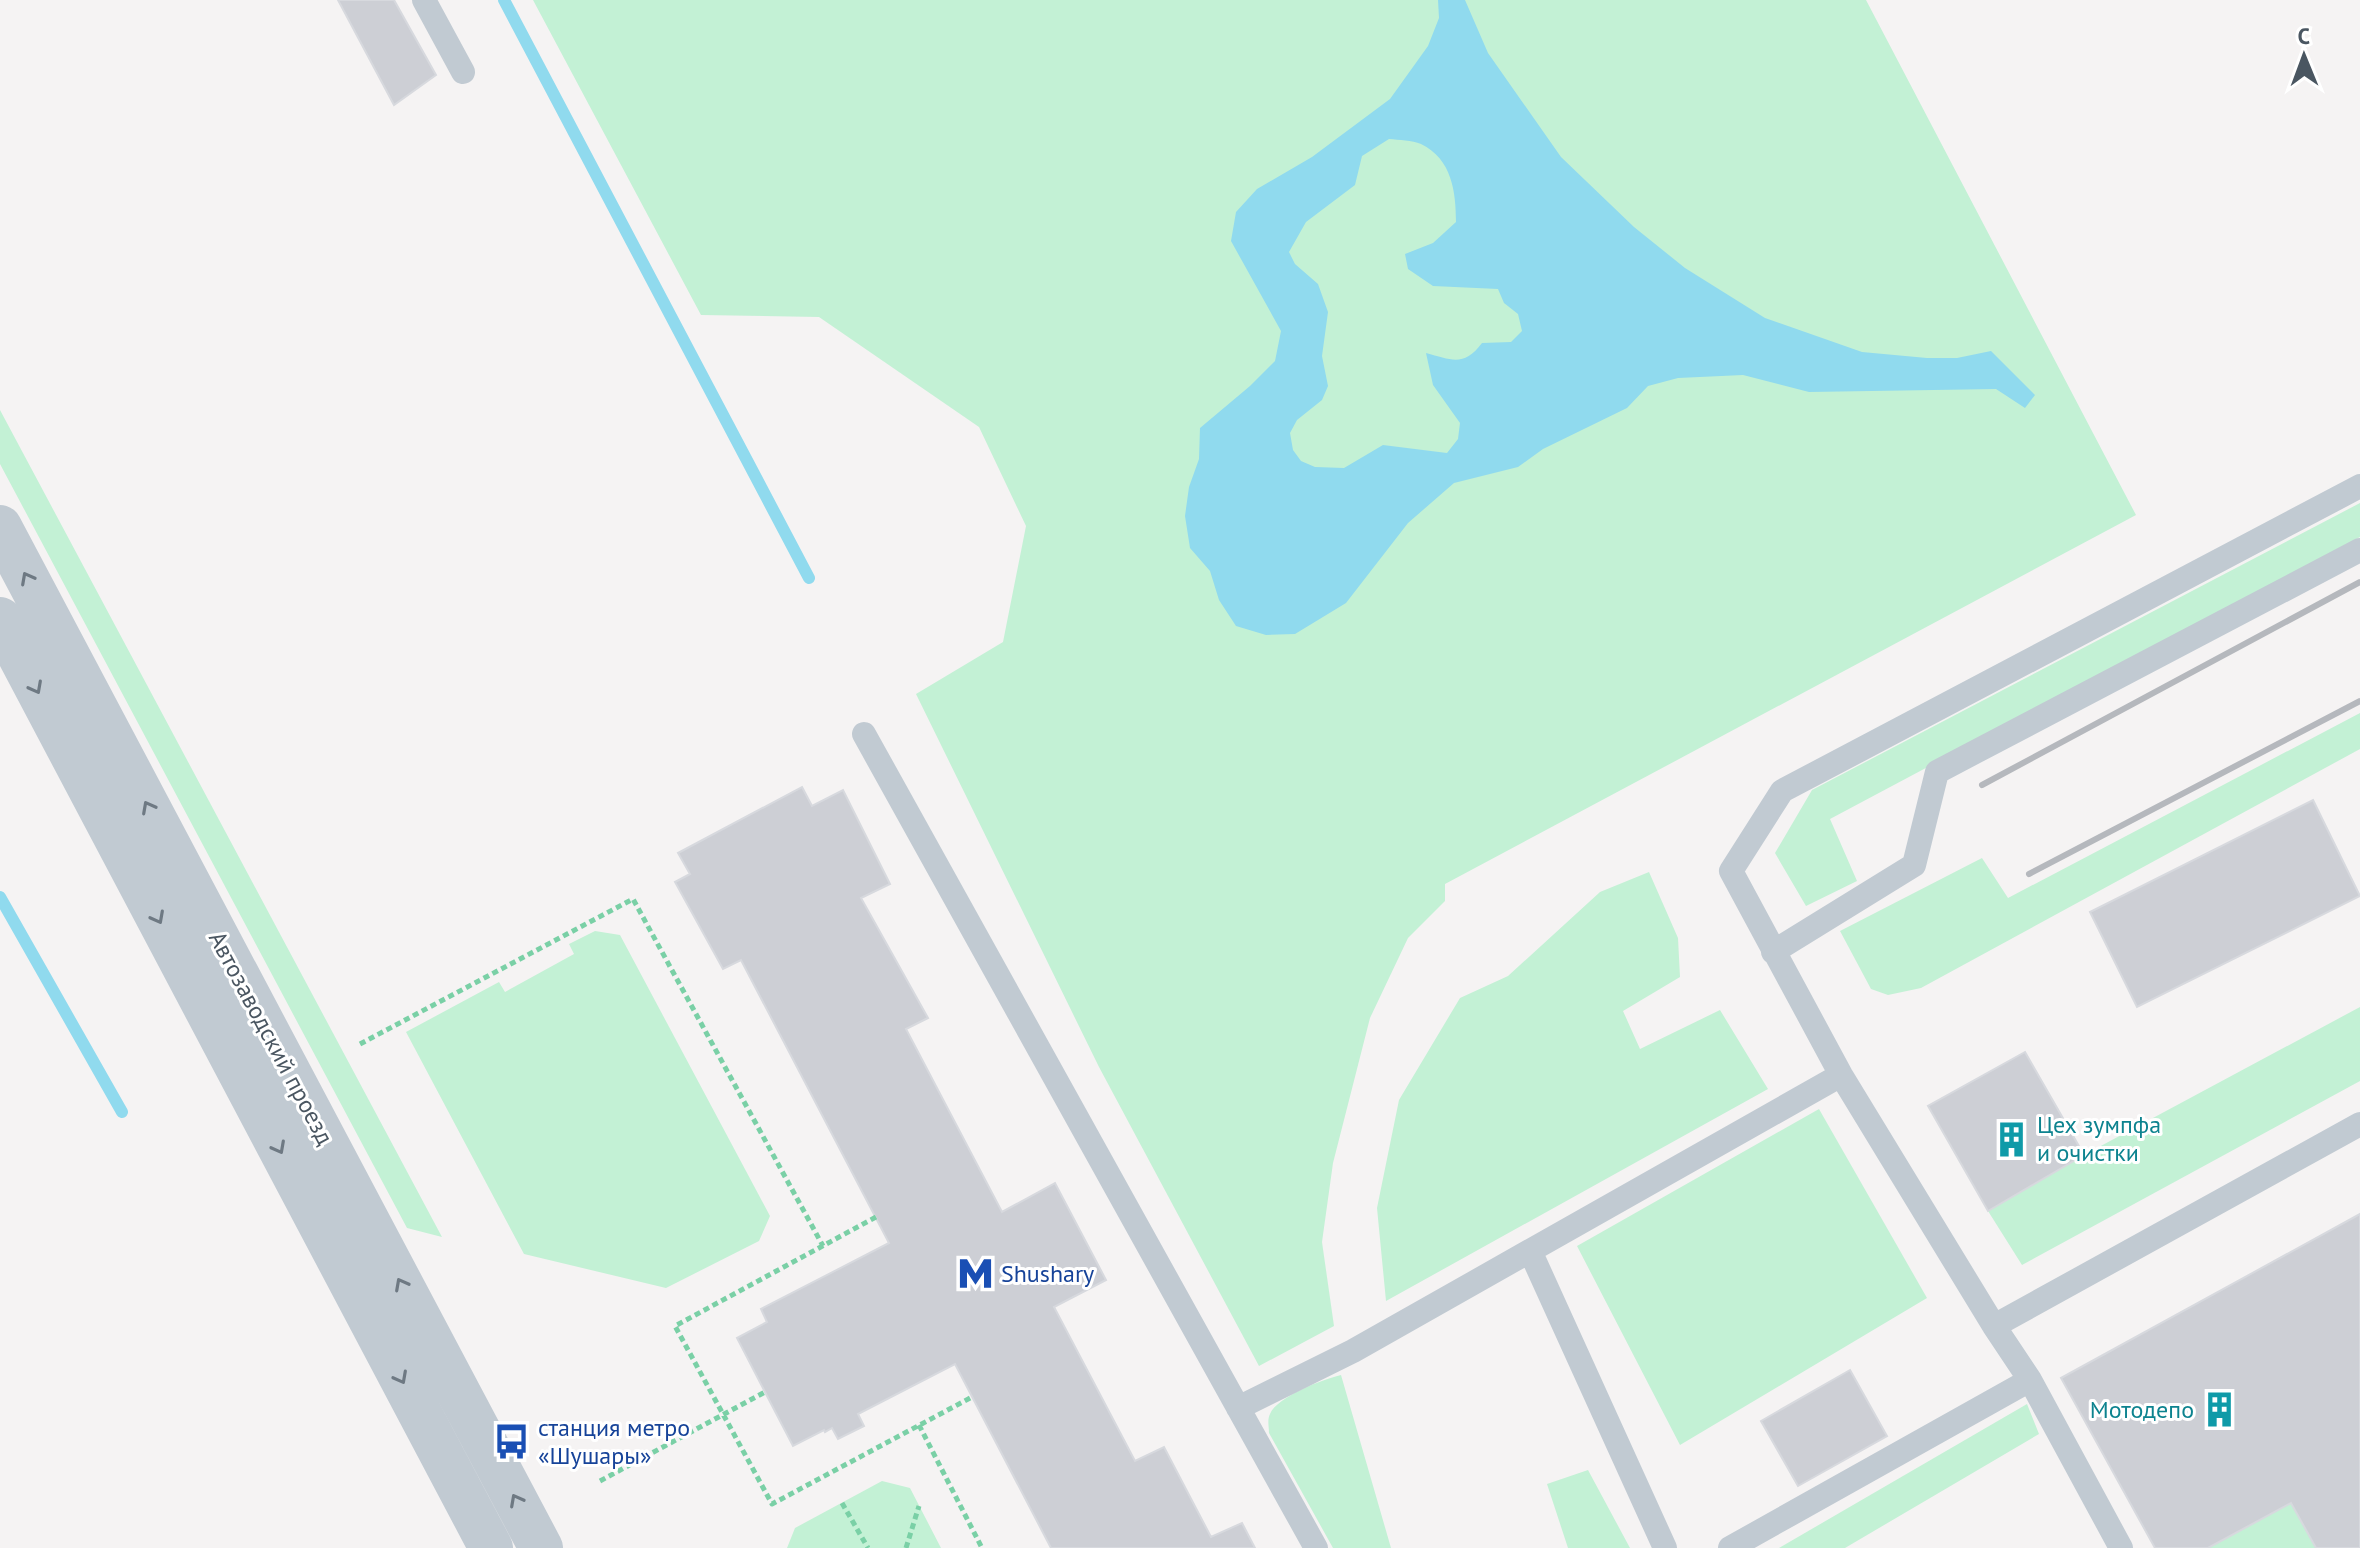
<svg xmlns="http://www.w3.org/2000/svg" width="2360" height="1548" viewBox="0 0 2360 1548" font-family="'PT Sans',sans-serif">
  <rect width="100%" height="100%" fill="#f5f3f3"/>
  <path fill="#c3f1d5" d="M533,0H1866L2136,515L1445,884V901L1408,938L1370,1018L1333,1163L1322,1242L1334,1326L1259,1366L1099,1067L916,694L1003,642L1026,526L979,427L819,317L701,315Z
    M0,410L442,1237L407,1228L0,464Z
    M2360,503V537L1830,819L1857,881L1806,906L1775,853L1812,790Z
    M2360,713V749L1921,988L1888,995L1871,989L1840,931L1982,858L2008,898Z
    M1649,872L1678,938L1680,977L1623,1011L1640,1049L1720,1010L1768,1089L1386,1301L1377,1208L1399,1100L1460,998L1508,976L1600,892Z
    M595,931L620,935L770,1216L759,1241L666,1288L524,1254L406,1032L499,982L505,992L574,954L569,944Z
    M2360,1007V1081L2022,1265L1988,1211L2084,1155Z
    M1819,1109L1927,1298L1680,1445L1577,1246Z
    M1341,1375L1391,1548H1333L1269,1433C1269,1427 1267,1420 1270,1414C1277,1397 1323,1379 1341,1375Z
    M2027,1404L2039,1434L1845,1548H1779Z
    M1588,1470L1630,1548H1568L1547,1484Z
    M882,1481L910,1488L941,1548H787L795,1528Z
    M2291,1503L2316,1548H2208Z"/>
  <path fill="#90daee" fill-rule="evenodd" d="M1438,0H1465L1488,53L1561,157L1634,227L1685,268L1765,318L1862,352L1927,358H1957L1991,351L2035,395L2025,408L1996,389L1809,392L1743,375L1678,378L1648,386L1627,408L1543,449L1518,467L1454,483L1408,523L1346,603L1295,634L1266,635L1236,626L1219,600L1210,571L1190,548L1185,516L1189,487L1199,459L1200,428L1250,386L1275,361L1281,331L1231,241L1236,212L1257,189L1312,157L1390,99L1428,46L1439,18ZM1389,139C1399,140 1412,140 1421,144C1452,159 1456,192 1456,222L1433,243L1405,254L1408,269L1433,286L1498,289L1504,303L1518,314L1522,331L1511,342L1482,343C1464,367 1452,360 1426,353L1433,385L1460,423L1458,439L1447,453L1383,445L1344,468L1315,467L1301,461L1293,450L1290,433L1297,420L1322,400L1328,386L1322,356L1328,312L1318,284L1295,264L1289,252L1306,222L1355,185L1362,156Z"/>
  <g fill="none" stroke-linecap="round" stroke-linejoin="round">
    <path stroke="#90daee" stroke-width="12" d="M504,0L809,578
      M0,897L122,1112"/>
  </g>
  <path fill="#cdcfd5" stroke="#d7d9de" stroke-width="2" d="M338,0H394L436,75L394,105Z
    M802,787L812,806L843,790L890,884L861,898L928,1018L906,1029L1002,1212L1055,1183L1106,1280L1054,1307L1135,1461L1164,1447L1211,1537L1242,1523L1255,1548H1051L955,1364L858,1414L864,1426L838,1439L832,1428L825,1432L824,1430L793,1446L737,1338L767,1322L761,1309L889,1243L741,960L723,969L675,882L690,874L678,853Z
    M2313,800L2360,896L2137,1007L2090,912Z
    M2025,1052L2084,1155L1988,1211L1928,1106Z
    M2360,1214V1548H2316L2291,1503L2208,1548H2155L2061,1378Z
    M1850,1370L1887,1436L1798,1486L1761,1421Z"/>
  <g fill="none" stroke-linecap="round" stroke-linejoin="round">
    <path stroke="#7ad0a6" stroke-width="5" stroke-dasharray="6 4" stroke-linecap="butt" d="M360,1044L633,899L823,1246
      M876,1217L675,1326L772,1504L972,1397
      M919,1425L982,1548
      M600,1481L765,1392
      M842,1503L868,1548
      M906,1548L919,1506"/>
    <path stroke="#c1cad2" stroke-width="24" d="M424,0L463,72
      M864,734L1316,1548
      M1773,952L1914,865L1937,772L2360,550
      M1531,1253L1665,1548
      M1994,1326L2360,1124
      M1238,1408L1353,1351L1841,1075
      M1730,1548L2030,1380
      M2121,1548L2030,1380L1994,1326L1841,1075L1731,871L1782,791L2360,486"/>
    <path stroke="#c1cad2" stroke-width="44" d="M0,527L541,1548
      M0,619L491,1548"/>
    <path stroke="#b5b8bd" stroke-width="6" d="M1982,785L2360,582
      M2029,874L2360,701"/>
  </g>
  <defs><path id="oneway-chevron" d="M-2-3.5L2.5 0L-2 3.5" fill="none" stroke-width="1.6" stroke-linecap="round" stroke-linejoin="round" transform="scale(2)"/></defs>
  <g stroke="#6e7983">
    <use href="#oneway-chevron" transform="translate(27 578) rotate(-118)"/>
    <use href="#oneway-chevron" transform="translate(36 688) rotate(62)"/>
    <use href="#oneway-chevron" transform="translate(148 807) rotate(-118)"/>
    <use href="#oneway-chevron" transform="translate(158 918) rotate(62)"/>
    <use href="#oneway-chevron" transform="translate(279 1148) rotate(62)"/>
    <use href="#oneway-chevron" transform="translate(401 1284) rotate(-118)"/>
    <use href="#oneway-chevron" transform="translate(401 1378) rotate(62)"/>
    <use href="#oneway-chevron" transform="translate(516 1500) rotate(-118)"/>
  </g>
  <defs>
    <symbol id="building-bare" viewBox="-9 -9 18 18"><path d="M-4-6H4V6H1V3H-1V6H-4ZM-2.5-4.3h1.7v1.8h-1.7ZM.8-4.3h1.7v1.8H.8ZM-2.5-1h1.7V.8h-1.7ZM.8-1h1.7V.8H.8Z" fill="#0f9aa8" stroke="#fff" stroke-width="2.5" paint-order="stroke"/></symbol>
    <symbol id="metro-bare" viewBox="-9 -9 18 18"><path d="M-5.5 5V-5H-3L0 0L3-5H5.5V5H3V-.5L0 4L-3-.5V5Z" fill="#1a4fb4" stroke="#fff" stroke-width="2.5" paint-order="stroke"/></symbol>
    <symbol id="bus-bare" viewBox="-9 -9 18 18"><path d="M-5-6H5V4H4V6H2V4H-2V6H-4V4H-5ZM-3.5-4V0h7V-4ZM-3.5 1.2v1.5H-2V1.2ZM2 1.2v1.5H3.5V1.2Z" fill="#1a4fb4" stroke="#fff" stroke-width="2.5" paint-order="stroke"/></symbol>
  </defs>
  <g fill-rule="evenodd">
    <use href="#building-bare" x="1986" y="1114" width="51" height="51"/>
    <use href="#metro-bare" x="950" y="1248" width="51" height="51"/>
    <use href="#building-bare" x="2194" y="1384" width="51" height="51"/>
    <use href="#bus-bare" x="486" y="1416" width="51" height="51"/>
  </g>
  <g text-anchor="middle" stroke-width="6" stroke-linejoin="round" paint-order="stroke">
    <g font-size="24" fill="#4a5661" stroke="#fff">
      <text transform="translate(271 1038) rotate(62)" y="8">Автозаводский проезд</text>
    </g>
    <g font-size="24" fill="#0d838f" stroke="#fff" text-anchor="start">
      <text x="2037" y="1133">Цех зумпфа<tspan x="2037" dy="28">и очистки</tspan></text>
      <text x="2194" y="1418" text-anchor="end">Мотодепо</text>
    </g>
    <g font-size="24" fill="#164399" stroke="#fff" text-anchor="start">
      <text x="1001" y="1282">Shushary</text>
      <text x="538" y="1436">станция метро<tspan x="538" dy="28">«Шушары»</tspan></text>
    </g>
  </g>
  <g transform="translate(2304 56) rotate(359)" stroke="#ffffff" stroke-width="6" paint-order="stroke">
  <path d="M0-6L14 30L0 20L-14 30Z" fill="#4a5661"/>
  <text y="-12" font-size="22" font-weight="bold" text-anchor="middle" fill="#4a5661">С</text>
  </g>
</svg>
